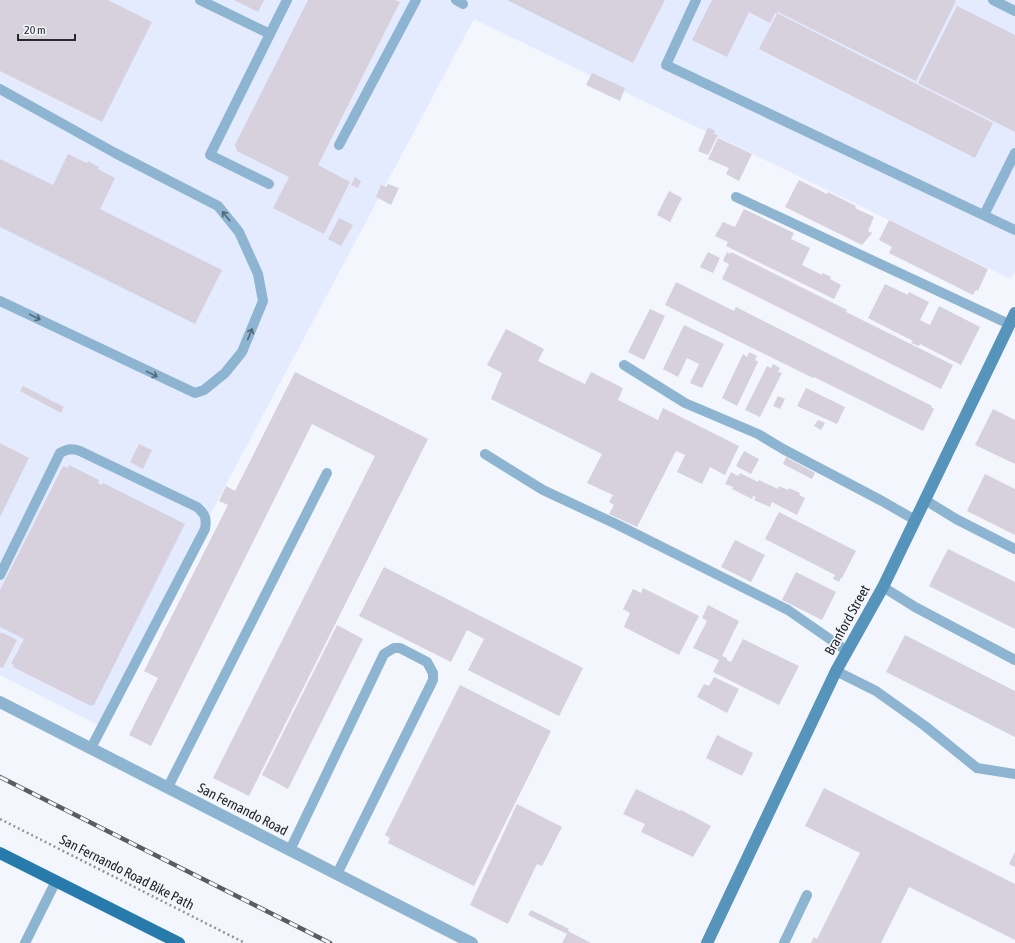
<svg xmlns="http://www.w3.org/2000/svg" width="1015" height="943" viewBox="0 0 1015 943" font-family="'Asap Condensed',sans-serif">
  <rect width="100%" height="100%" fill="#f3f6fd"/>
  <path fill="#e5ebff" d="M0,0H1015V272L1011,279L474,19L98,725L0,675Z"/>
  <path fill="#d6d1dd" d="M0,0H108L152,22L102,122L0,71Z
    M234,0H264L258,12Z
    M308,0H395L400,2L318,165L350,182L324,234L273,208L289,177L237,151L235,145Z
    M507,0H665L633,63Z
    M712,0H954L956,1L916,81L778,12L777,13L993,123L975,158L759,49L777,14L775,13L770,23L749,12L727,57L692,40Z
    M957,6L1015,35V132L918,83Z
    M592,73L625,88L620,101L586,85Z
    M708,127L715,131L714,134L718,135L708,155L698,151Z
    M718,138L752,154L739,181L726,174L729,168L708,159Z
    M68,154L87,163L88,161L99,167L98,169L115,178L100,209L222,270L195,324L0,227V159L53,185Z
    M355,177L361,181L358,188L351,185Z
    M799,180L827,194L828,192L856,206L855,208L874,217L868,231L872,233L862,245L785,207Z
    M388,184L399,188L391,205L376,197L381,185L386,187Z
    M669,191L682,198L670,222L657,215Z
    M744,209L794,233L791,239L810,248L802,265L822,275L823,273L831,277L830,279L841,285L834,299L726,246L728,242L715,236L723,222L735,227Z
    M339,218L353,225L341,246L328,239Z
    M889,220L988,269L978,291L976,290L973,295L889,253L892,247L879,240Z
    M708,252L720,258L713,273L700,267Z
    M727,252L730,254L731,252L847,310L846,312L953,365L941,389L722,279L729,264L723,261Z
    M676,282L734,311L736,307L932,406L931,407L934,409L923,431L814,377L813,378L665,305Z
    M885,284L908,295L909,292L929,302L920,320L930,325L939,306L980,327L961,365L920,344L919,346L911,343L913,341L868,318Z
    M650,309L665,316L644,360L628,352Z
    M684,325L724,344L702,388L690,383L699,364L687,358L678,377L663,369Z
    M506,329L544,349L538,361L585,384L591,372L623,388L618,400L658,420L663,408L739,446L725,475L710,467L702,484L677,472L685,455L676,451L637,527L609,514L614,505L609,502L613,495L587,483L602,454L491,399L502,373L487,365Z
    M749,352L757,356L755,360L758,362L737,406L722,398L743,354L747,357Z
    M773,364L780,368L778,372L782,373L760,417L745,410L767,366L771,368Z
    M295,372L428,439L249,796L213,778L375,456L312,424L151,746L129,735L158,678L144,671L228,505L219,501L226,486L235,491Z
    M23,386L64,407L61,413L20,391Z
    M806,388L845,407L837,424L797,406Z
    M778,396L785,399L780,409L773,406Z
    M993,409L1015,420V464L975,445Z
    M818,420L825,423L821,430L814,426Z
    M0,443L29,458L0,517Z
    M139,444L152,450L143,469L130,462Z
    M744,451L759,459L751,474L736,466Z
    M786,457L815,473L812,479L783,464Z
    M69,465L99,480L98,483L102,485L103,483L185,524L94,705H92L91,706L13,667L14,665L11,664L24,639L0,627V590L63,466L68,468Z
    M731,472L738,476L740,473L758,482L759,480L778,489L779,486L788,490L789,488L800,493L799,495L805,498L797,515L772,502L770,507L754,500L756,497L753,496L752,499L732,489L733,487L725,484Z
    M985,474L1015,489V535L967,511Z
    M779,512L856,551L842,578H841L839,582L833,579L835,575L765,539Z
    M735,540L765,555L751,582L721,567Z
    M948,549L1015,582V629L929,586Z
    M384,567L583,668L559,716L468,670L484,639L467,630L451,662L359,616Z
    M796,572L836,592L822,620L782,600Z
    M643,588L699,616L679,655L624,627L630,613L623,609L633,589L641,593Z
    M708,605L739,621L722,656L727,658V660L731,662L743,639L799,666L779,705L713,672L719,660L693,648L707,621L702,618Z
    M337,625L363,639L288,789L262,775Z
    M1,632L17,640L3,668L0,667V635Z
    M905,635L1015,691V737L886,672Z
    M714,677L739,689L727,713L697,697L704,684L709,686Z
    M460,685L551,731L474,886L388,843L390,838L385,835Z
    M717,735L753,753L742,776L706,758Z
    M824,788L1015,884V940L909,887L881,943H811L814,937L817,939L860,853L805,826Z
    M636,789L680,811L681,810L711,826L693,857L641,832L645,824L623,814Z
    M517,804L562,827L542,866L537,864L508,924L470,905Z
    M1015,852V867L1009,864Z
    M531,910L569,929L568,931L591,943H562L567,934L528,915Z"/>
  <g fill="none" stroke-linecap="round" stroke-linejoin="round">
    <path stroke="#92949a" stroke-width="2.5" stroke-dasharray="2 3" stroke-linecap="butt" d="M0,819L245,943"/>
    <path stroke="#8db4d0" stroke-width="10" d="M200,0L270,34L287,0
      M456,0L463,4
      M696,0L666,65L1015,230
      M993,0L1015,11
      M0,89L115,153L218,206L239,232L258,274L263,301L242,352L225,373L204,390L195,393L0,301
      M339,145L416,0
      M269,184L210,155L270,34
      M736,197L1009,324
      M984,215L1015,153
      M624,365L685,403L758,434L783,449L882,501L915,520
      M485,454L543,490L616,524L788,610L847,651
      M925,500L956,519L1015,549
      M0,575L60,453C66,449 73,448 80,451L197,507C205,514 207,518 205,529L91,748
      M883,587L915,607L1015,660
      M836,671L876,691L925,726L977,768L1015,774
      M168,787L327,473
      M290,850L384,654L394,648H400L427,662L433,673V680L337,874
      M25,943L56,881
      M784,943L807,895"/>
    <path stroke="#8db4d0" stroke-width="12" d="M0,702L472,943"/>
    <path stroke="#5794bb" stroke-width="12" d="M707,943L836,671L883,587L1015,313"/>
    <path stroke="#267bac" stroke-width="12" d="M0,853L179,943"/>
    <defs>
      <path id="rail" d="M0,777L330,943"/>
    </defs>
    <use href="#rail" stroke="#595c60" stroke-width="4.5"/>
    <use href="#rail" stroke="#f3f6fd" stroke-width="3" stroke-dasharray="9" stroke-linecap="butt"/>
  </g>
  <defs><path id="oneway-shaft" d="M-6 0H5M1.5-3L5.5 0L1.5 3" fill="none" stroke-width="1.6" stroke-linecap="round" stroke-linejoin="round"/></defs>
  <g stroke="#546776">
    <use href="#oneway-shaft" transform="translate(226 216) rotate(-129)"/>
    <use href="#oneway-shaft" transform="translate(35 317) rotate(26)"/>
    <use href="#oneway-shaft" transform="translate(250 334) rotate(-68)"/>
    <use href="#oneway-shaft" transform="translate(152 374) rotate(26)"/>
  </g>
  <g text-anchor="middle" stroke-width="3" stroke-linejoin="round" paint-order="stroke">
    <g font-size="14" fill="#26282c" stroke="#f3f6fd">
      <text transform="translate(847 620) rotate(-61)" y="5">Branford Street</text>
      <text transform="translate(243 809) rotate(27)" y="5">San Fernando Road</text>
      <text transform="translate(127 872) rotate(27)" y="5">San Fernando Road Bike Path</text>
    </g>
  </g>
  <path d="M18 34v6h57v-6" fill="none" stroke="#26282c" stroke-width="2"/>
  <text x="24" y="34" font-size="12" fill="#26282c" stroke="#f3f6fd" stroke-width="3" paint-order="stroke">20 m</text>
</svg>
